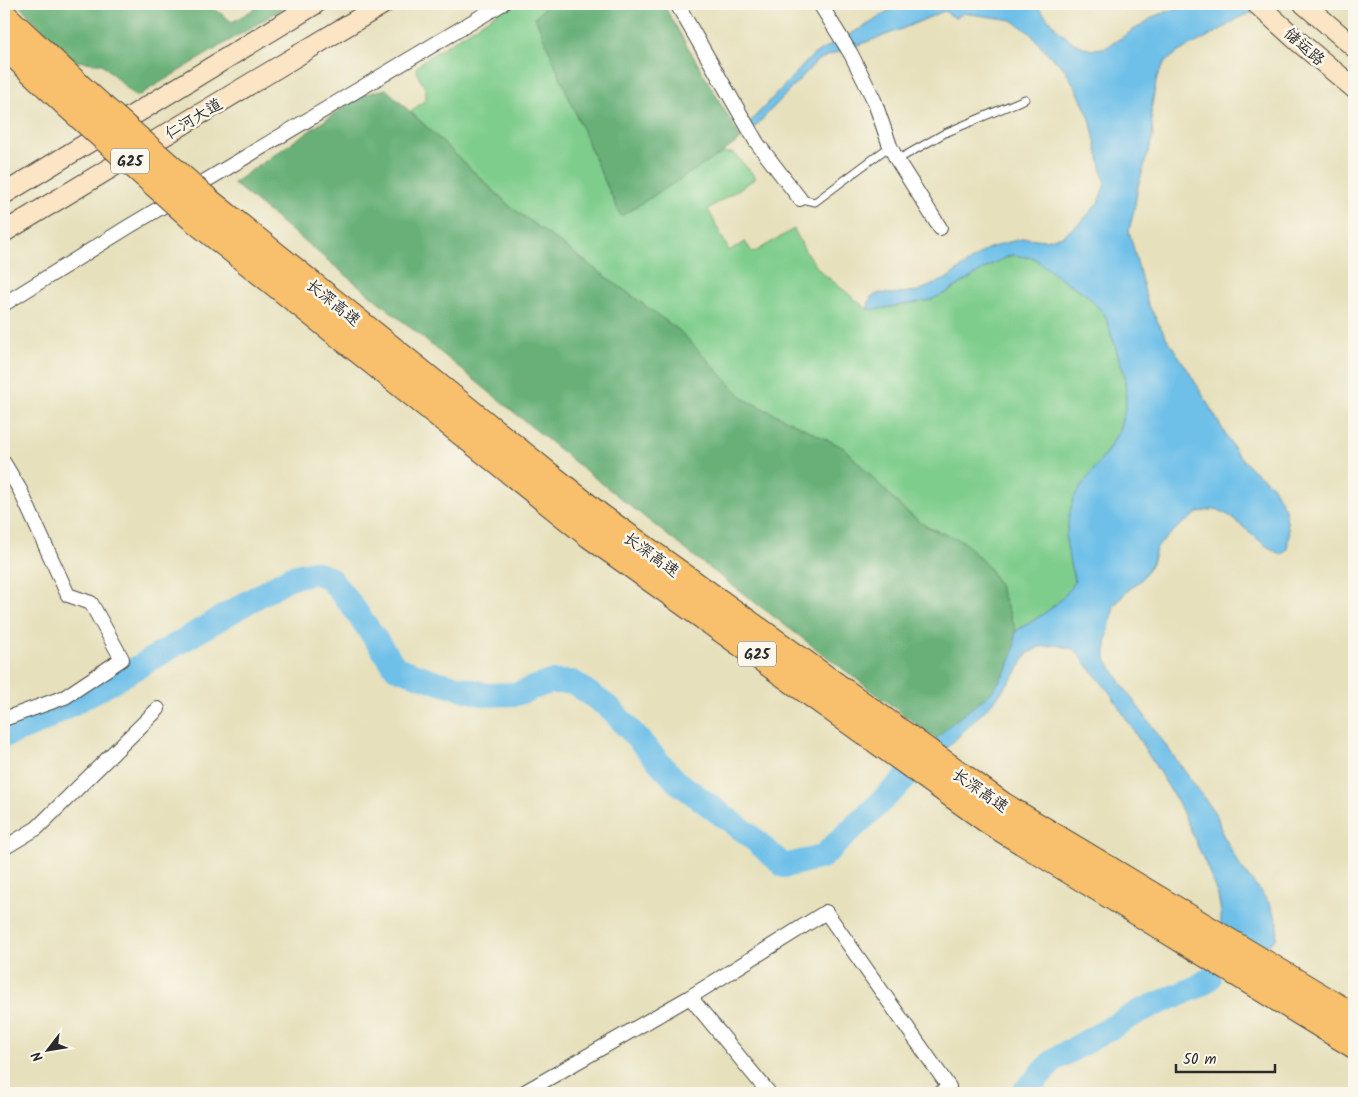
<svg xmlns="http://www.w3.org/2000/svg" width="1358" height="1097" viewBox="0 0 1358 1097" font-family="Kalam,'LXGW WenKai TC',sans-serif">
  <rect width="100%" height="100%" fill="#fbf7ec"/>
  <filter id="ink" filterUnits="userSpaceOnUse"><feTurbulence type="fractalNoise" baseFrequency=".02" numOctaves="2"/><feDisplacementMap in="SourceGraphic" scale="10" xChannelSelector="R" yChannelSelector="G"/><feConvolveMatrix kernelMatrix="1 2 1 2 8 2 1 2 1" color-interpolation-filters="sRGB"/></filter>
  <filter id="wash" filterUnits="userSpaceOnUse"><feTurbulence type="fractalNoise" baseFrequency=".0096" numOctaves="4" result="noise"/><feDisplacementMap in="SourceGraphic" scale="20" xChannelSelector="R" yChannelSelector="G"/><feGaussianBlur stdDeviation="1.12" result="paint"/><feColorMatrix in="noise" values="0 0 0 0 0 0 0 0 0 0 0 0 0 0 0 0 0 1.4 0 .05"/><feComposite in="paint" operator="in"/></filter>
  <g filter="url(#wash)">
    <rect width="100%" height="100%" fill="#e6e0bc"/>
    <path fill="#7fcd8d" stroke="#557c5c" d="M511,4H549L535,17L621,216L722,153H734L756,178L708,209L729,251L745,242L753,253L794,229L805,251L819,270L867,309H879L898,306L946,293L994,263L1012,255L1034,258L1053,273L1087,295L1105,315L1125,376L1126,404L1119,431L1106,453L1070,564L1075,582C1059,606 1040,617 1016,631L998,583L989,568L963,541L927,527L903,509L844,448L744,399L681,332L511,207L411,112L426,99V89L419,78L416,68L423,61Z"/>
    <path fill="#67b078" stroke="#496e52" d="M18,4H209L232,22L263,4H290L136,97L102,64L76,61L60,48Z
      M549,4H663L741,139L722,153L621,216L598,167L535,17Z
      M386,89L511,207L681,332L744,399L844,448L903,509L927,527L963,541L989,568L998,583L1016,631L1014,650L1007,670L991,693L950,725L936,739L700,561L581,467L233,183L362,95Z"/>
    <path fill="#6ec0e9" stroke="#4c768a" d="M898,4H1035L1060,32L1074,43L1091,50L1107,47L1155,16L1189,4H1278L1242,16L1220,30L1180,51L1165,62L1157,77L1151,110L1153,137L1138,186L1134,210L1129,231L1148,304L1166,337L1188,370L1237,454L1254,471L1272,485L1285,509L1289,534L1287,550L1281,555L1265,545L1230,516L1217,509L1199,512L1177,528L1157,547L1152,563L1141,580L1126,592L1114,606L1106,643V659L1123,686L1217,816L1222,833L1240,866L1270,904L1278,923L1276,939L1260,951L1221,926V912L1218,896L1207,867L1179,804L1111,694L1074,649L1056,645L1039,647L1027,654L1014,676L995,700L945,750L936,745V739L950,725L991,693L1007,670L1014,650L1016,631C1040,617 1059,606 1075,582L1070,564L1066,539L1069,515L1074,497L1106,453L1119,431L1126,404L1125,376L1105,315L1087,295L1053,273L1034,258L1012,255L994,263L946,293L930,300L879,309H867L871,297L880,293L892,294L918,291L946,279L987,249L1005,243L1026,238L1046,240L1063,236L1081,222L1098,203L1105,184L1090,119L1077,90L1065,69L1049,55L1030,33L1012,20L964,13L955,18L944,11L897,31L830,55L817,61L754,128L750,122L813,55L872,22Z"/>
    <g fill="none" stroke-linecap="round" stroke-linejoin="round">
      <path stroke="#6ec0e9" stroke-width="24" d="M4,736L38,723L126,674L289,578L314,572L329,578L350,603L396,668L440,683L487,695L516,694L550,682H573L611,709L676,781L748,834L784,866L822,857L906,778
        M1023,1093L1054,1060L1140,1011L1197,987L1209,979"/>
    </g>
  </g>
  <g filter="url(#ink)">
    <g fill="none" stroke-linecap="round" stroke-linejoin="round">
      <defs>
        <path id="lane" d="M897,160L945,133L1025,99
          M800,199L815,202L890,146"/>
        <path id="street" d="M677,4L757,143L800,199
          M820,4L851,54L874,100L890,146L897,160L940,228
          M4,304L128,227L502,4
          M4,463L20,490L68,595L91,603L122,659L65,697L4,719
          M4,848L37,828L158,709
          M690,997L826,912L949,1087L941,1093
          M523,1093L690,997L769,1093"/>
        <path id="secondary" d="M1257,4L1299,42L1354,88
          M1304,4L1354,47
          M4,194L315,4
          M4,232L383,4"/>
        <path id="highway" d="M4,16L87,94
          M4,45L68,105
          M208,201L599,516L1002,805L1354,1017
          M193,218L590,535L989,821L1354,1045"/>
      </defs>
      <use href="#lane" stroke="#474641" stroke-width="9"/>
      <use href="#street" stroke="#474641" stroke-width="16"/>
      <use href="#secondary" stroke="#474641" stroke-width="22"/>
      <use href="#highway" stroke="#474641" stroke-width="28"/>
      <use href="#lane" stroke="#fff" stroke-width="7"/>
      <use href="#street" stroke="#fff" stroke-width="14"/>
      <use href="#secondary" stroke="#fce5c4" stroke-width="20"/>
      <use href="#highway" stroke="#f8bf6c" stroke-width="26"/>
      <defs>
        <path id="highway-bridge" d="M87,94L208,201
          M68,105L193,218"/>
      </defs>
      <use href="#highway-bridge" stroke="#474641" stroke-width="28" stroke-linecap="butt"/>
      <use href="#highway-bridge" stroke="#f8bf6c" stroke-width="26"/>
    </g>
  </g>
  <g text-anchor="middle" stroke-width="5" stroke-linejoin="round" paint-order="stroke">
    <g fill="#fbf7ec" stroke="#696865" stroke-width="1">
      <rect x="111" y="148.5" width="38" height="25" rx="4"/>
      <rect x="738" y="641.5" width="38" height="25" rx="4"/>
    </g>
    <g font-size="15" font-weight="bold" fill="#2b2b2b">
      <text x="130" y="166">G25</text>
      <text x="757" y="659">G25</text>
    </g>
    <g font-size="16" fill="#2b2b2b" stroke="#fbf7ec">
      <text transform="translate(1305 46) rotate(41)" y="6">储运路</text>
      <text transform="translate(193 118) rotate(-31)" y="6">仁河大道</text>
      <text transform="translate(334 302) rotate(39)" y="6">长深高速</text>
      <text transform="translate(652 554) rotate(36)" y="6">长深高速</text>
      <text transform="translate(981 790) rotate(35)" y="6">长深高速</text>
    </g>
  </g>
  <rect width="1358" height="1097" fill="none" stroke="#fbf7ec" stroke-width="20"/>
  <g transform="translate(48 1050) rotate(239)" stroke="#fbf7ec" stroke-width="4" paint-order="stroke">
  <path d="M0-4L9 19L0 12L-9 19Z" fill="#2b2b2b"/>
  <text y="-8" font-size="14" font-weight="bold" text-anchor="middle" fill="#2b2b2b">N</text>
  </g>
  <path d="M1176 1064v8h99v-8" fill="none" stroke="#2b2b2b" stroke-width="2.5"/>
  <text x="1183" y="1064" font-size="15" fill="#2b2b2b" stroke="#fbf7ec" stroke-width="4" paint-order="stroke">50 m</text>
</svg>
